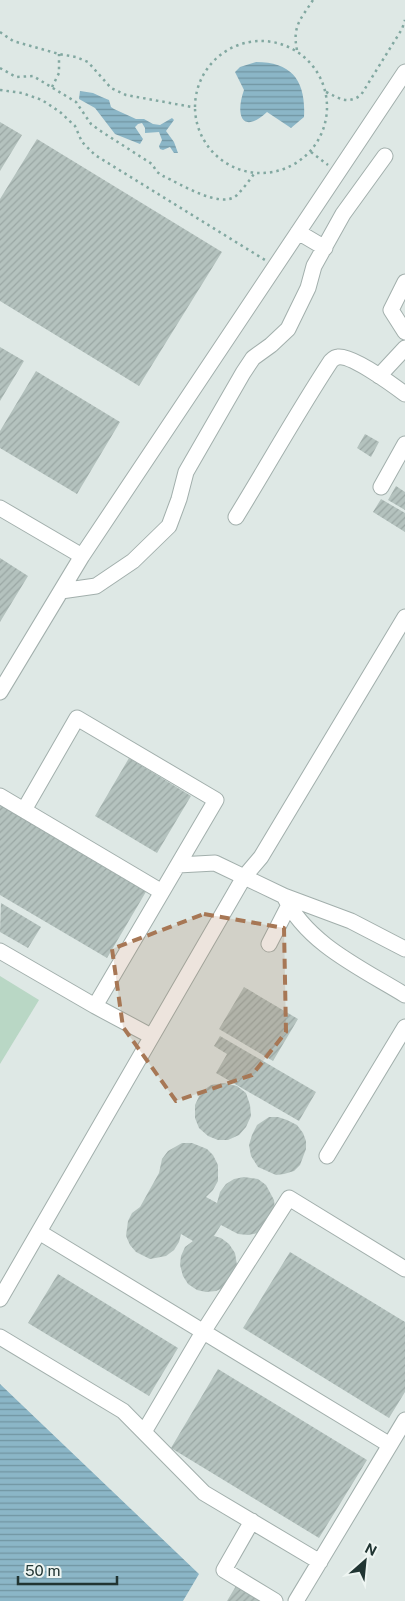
<svg xmlns="http://www.w3.org/2000/svg" width="405" height="1601" viewBox="0 0 405 1601" font-family="'Public Sans',sans-serif">
  <defs>
    <pattern id="water-rules" width="6" height="5" patternUnits="userSpaceOnUse" patternTransform="scale(1.25)"><rect width="6" height="5" fill="#8bb6c7"/><path d="M0 2.5h6" fill="none" stroke="#7195a2"/></pattern>
    <pattern id="building-hatch" width="6" height="6" patternUnits="userSpaceOnUse" patternTransform="scale(1.25)"><rect width="6" height="6" fill="#b4c2be"/><path d="M-1 1l2-2M0 6l6-6M5 7l2-2" fill="none" stroke="#9aa7a4"/></pattern>
  </defs>
  <rect width="100%" height="100%" fill="#dee8e5"/>
  <path fill="#b9d7c5" d="M0,976L39,1000L0,1064Z"/>
  <path fill="url(#water-rules)" d="M256,62C293,62 306,82 304,117L291,128L267,112C242,135 235,115 244,90L235,72L240,67Z
    M80,91C84,92 89,92 93,93C98,95 103,98 109,100L111,107L114,109L136,119H144L153,124L160,125L172,118L174,120L166,131L174,142L178,153H174L170,147L163,150L160,149L159,146L162,140L159,132L145,133V128L142,123L138,124L135,127L143,139L140,144L115,134L95,108L79,99Z
    M0,1384L199,1574L183,1601H0Z"/>
  <path fill="url(#building-hatch)" d="M0,122L22,135L0,171Z
    M37,139L222,252L139,386L0,301V199Z
    M0,347L24,361L0,401Z
    M36,371L120,422L77,494L0,448V431Z
    M365,434L379,442L371,457L357,448Z
    M396,486L405,492V510L388,500Z
    M381,499L405,513V532L373,512Z
    M0,558L28,576L0,622Z
    M129,758L191,796L157,853L95,816Z
    M0,803L147,890L107,958L0,895Z
    M1,903L41,927L28,948L0,932Z
    M244,987L298,1019L273,1061L219,1029Z
    M220,1036L316,1092L299,1121L216,1073L227,1054L214,1046Z
    M224,1083L237,1086L246,1093L250,1105L251,1116L246,1127L239,1135L228,1140H218L208,1136L199,1128L195,1118V1105L201,1092L211,1085Z
    M269,1117H278L287,1120L297,1125L303,1133L306,1141V1149L300,1165L294,1171L284,1174L276,1175L258,1167L251,1156L249,1145L252,1135L257,1125Z
    M182,1143H192L207,1149L213,1155L218,1165V1181L213,1190L206,1197L217,1203L220,1192L226,1184L234,1179L244,1177L258,1179L266,1185L274,1200L275,1210L266,1227L258,1233L248,1235L238,1234L221,1225L214,1236L221,1238L229,1244L235,1253L237,1265L235,1275L225,1287L216,1291L206,1292L197,1290L188,1284L183,1276L180,1265L181,1256L185,1247L193,1241L181,1234L179,1242L174,1250L166,1256L150,1259L136,1252L130,1245L126,1236L128,1221L132,1213L140,1207L159,1173L162,1159L168,1151Z
    M290,1252L405,1322V1392L389,1418L243,1328Z
    M58,1274L178,1348L149,1396L28,1323Z
    M218,1369L367,1460L319,1538L171,1448Z
    M236,1586L260,1601H227Z"/>
  <g fill="none" stroke-linecap="round" stroke-linejoin="round">
    <defs>
      <path id="minor" d="M298,232L325,248
        M405,282L391,310L405,332
        M379,376L405,348
        M381,487L405,444
        M0,508L82,556
        M236,517C268,465 298,411 331,361C333,359 336,357 338,357C352,355 393,385 405,394
        M61,591L96,586L133,561L169,526L179,499L186,472L243,373L253,358L271,345L288,329L308,288L314,266L343,214L385,156
        M0,692L82,556L405,72
        M0,796L162,892
        M24,810L77,718L216,800L95,1006L151,1036
        M178,865L215,863L284,896C307,944 361,968 405,995
        M284,896L351,921L405,949
        M269,944L289,905
        M0,951L95,1006
        M327,1156L405,1027
        M39,1232L390,1445
        M0,1299L244,877L261,857L405,617
        M0,1337L123,1411L204,1493L320,1562
        M144,1432L203,1332L289,1198L405,1269
        M252,1521L224,1570L275,1601
        M296,1601L405,1420"/>
    </defs>
    <use href="#minor" stroke="#a2afac" stroke-width="17"/>
    <path stroke="#82a8a1" stroke-width="2.5" stroke-dasharray="2.5 4" stroke-linecap="butt" d="M0,32L13,41L59,54L76,57L88,62L111,88L126,95L192,107
      M195 107a66 66 0 1 1 132 0a66 66 0 1 1-132 0Z
      M297,50C292,26 301,19 313,0
      M0,68L16,77L33,76L76,102L91,124L99,130L152,164L157,172L163,176C179,183 221,210 237,195C243,189 249,181 254,174
      M52,87L59,73V54
      M0,90L22,93L42,100L60,112L75,126L82,142L95,155L265,260
      M326,92C339,98 347,105 361,95L402,29L405,20
      M311,152L328,165"/>
    <use href="#minor" stroke="#fff" stroke-width="15"/>
  </g>
  <path fill="#a77755" fill-opacity="0.2" stroke="#a77755" stroke-width="4" stroke-dasharray="10 6" stroke-linejoin="round" d="M204,914L284,928L286,1032L252,1075L176,1101L123,1027L112,949Z"/>
  <g transform="translate(365 1561) rotate(27)" stroke="#eef5f2" stroke-width="4" paint-order="stroke">
  <path d="M0-4L9 19L0 12L-9 19Z" fill="#213533"/>
  <text y="-8" font-size="14" font-weight="bold" text-anchor="middle" fill="#213533">N</text>
  </g>
  <path d="M18 1576v8h99v-8" fill="none" stroke="#213533" stroke-width="2.5"/>
  <text x="25" y="1576" font-size="15" fill="#213533" stroke="#eef5f2" stroke-width="4" paint-order="stroke">50 m</text>
</svg>
